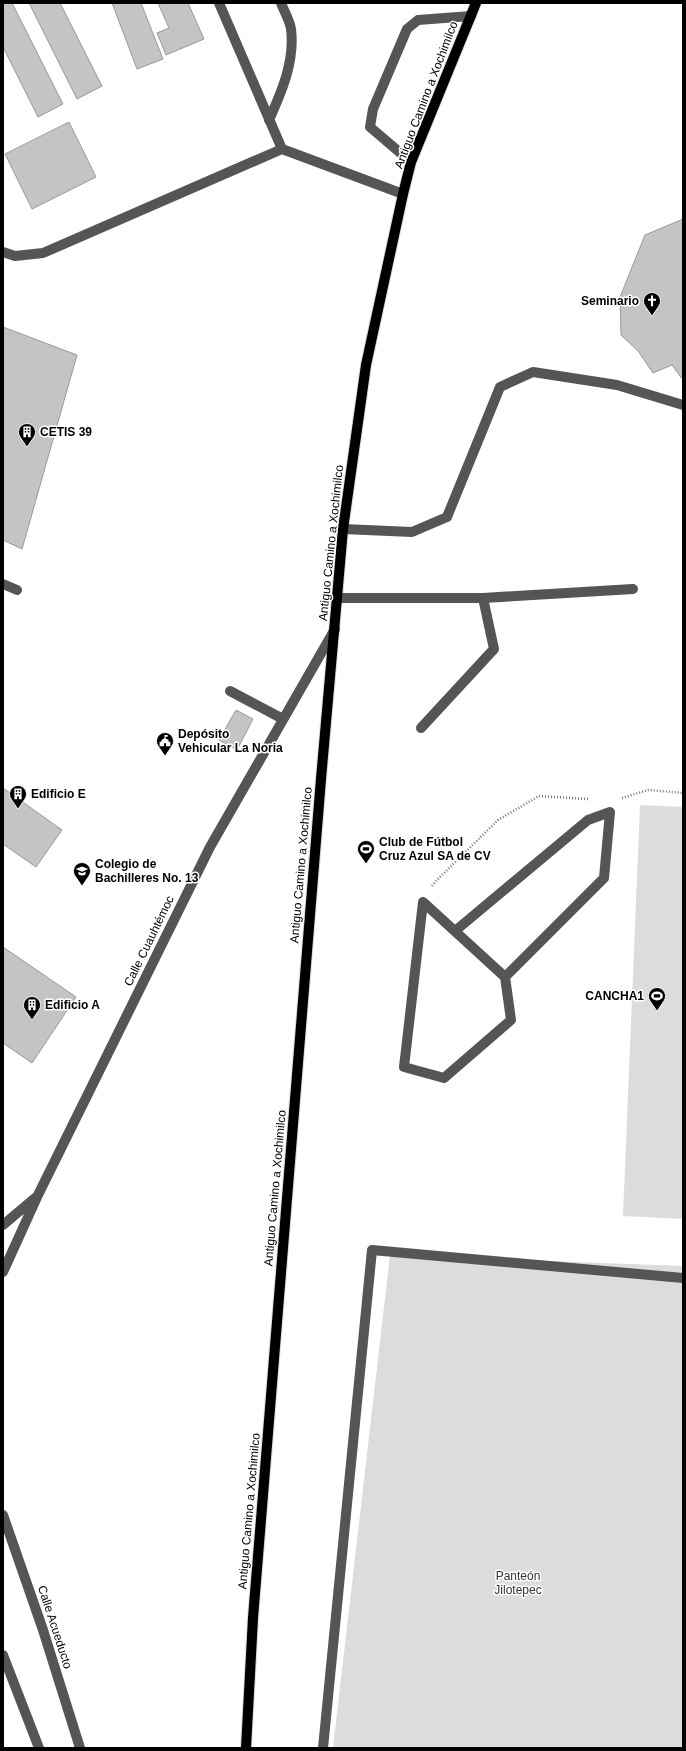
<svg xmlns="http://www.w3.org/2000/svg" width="686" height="1751" viewBox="0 0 686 1751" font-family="Helvetica,sans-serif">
  <rect width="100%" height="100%" fill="#fff"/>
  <path fill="#dcdcdc" d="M640,805L683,807V1219L623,1216Z
    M390,1255L683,1266V1748H333Z"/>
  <path fill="#c4c4c4" stroke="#999" d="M3,3H12L63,104L38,117L3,47Z
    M29,3H60L102,86L77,99Z
    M112,3H141L163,59L137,69Z
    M158,3H188L204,39L166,55L157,33L169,28Z
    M69,122L96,177L32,209L5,154Z
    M683,219V380L672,365L653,373L638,351L621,335L620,297L645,235Z
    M3,327L77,355L22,549L3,540Z
    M236,710L253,719L237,750L219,740Z
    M3,788L62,830L36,867L3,844Z
    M3,947L76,997L32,1063L3,1043Z"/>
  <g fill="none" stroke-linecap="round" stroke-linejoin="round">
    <defs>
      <path id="major" d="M246,1748L253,1618L321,779L343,529L366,365L403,194L411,162L476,3"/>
    </defs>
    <use href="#major" stroke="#dbdbdb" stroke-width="12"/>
    <path stroke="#777" stroke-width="2.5" stroke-dasharray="1 2" stroke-linecap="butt" d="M622,798L648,790L683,793
      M432,886L436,881L498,820L539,796L589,799"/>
    <path stroke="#555" stroke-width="10" d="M269,120C282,91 295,61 291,29C290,21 284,11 281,3
      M282,149L403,194
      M411,162L370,127L373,109L407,29L418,20L471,16
      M3,252L15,256L43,253L282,149L219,3
      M343,529L412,532L447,517L500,387L533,372L617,385L683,405
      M3,584L17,590
      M338,598H483L633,589
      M230,691L283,719
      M421,728L494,649L483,598
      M423,902L505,977L511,1020L444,1078L404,1067Z
      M455,931L588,820L610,812L604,878L505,977
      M3,1225L35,1198
      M3,1272L38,1195L210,847L335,629
      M3,1515L43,1630L80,1748
      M3,1655L39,1748
      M323,1748L372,1250L683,1278"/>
    <use href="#major" stroke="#000" stroke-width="10"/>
  </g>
  <defs>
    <symbol id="church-pin" viewBox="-11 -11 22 30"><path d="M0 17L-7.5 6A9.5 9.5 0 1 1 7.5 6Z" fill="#000" stroke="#fff"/><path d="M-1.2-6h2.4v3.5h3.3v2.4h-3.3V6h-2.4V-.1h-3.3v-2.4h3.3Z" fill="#fff"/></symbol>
    <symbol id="building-pin" viewBox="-11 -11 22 30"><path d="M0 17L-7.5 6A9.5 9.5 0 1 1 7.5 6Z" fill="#000" stroke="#fff"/><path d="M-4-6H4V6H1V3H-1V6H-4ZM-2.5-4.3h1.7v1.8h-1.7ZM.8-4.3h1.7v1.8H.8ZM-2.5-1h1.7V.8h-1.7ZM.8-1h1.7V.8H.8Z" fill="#fff"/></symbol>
    <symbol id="civic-pin" viewBox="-11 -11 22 30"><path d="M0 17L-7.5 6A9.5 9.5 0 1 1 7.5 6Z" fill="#000" stroke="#fff"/><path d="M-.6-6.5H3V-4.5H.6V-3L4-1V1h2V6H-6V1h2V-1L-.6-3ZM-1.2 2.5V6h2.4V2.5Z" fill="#fff"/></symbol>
    <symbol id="stadium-pin" viewBox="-11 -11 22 30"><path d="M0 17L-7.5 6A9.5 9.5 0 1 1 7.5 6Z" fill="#000" stroke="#fff"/><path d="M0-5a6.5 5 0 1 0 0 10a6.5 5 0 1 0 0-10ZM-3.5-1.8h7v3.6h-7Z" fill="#fff"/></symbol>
    <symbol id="school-pin" viewBox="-11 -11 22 30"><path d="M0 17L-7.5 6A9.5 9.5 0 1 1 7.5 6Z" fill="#000" stroke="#fff"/><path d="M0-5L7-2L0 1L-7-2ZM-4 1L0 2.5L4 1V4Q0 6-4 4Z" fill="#fff"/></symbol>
  </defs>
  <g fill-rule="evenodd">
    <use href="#church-pin" x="642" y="291" width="20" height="27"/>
    <use href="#building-pin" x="17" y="422" width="20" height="27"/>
    <use href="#civic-pin" x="155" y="731" width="20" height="27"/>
    <use href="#building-pin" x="8" y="784" width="20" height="27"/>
    <use href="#stadium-pin" x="356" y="839" width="20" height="27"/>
    <use href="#school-pin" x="72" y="861" width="20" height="27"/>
    <use href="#stadium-pin" x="647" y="986" width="20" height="27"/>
    <use href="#building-pin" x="22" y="995" width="20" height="27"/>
  </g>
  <g text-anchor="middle" stroke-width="3" stroke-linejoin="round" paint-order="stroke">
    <g font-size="12" fill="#000" stroke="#fff">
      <text transform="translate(426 95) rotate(-69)" y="4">Antiguo Camino a Xochimilco</text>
      <text transform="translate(331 543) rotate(-84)" y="4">Antiguo Camino a Xochimilco</text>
      <text transform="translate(301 865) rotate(-85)" y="4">Antiguo Camino a Xochimilco</text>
      <text transform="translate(149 941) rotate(-64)" y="4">Calle Cuauhtémoc</text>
      <text transform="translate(275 1188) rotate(-85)" y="4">Antiguo Camino a Xochimilco</text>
      <text transform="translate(249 1511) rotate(-85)" y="4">Antiguo Camino a Xochimilco</text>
      <text transform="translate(55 1627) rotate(72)" y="4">Calle Acueducto</text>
    </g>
    <g font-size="12" font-weight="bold" fill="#000" stroke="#fff" text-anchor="start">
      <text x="639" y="305" text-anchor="end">Seminario</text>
      <text x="40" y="436">CETIS 39</text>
      <text x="178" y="738">Depósito<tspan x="178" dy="14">Vehicular La Noria</tspan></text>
      <text x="31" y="798">Edificio E</text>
      <text x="379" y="846">Club de Fútbol<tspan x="379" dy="14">Cruz Azul SA de CV</tspan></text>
      <text x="95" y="868">Colegio de<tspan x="95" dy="14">Bachilleres No. 13</tspan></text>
      <text x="644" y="1000" text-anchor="end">CANCHA1</text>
      <text x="45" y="1009">Edificio A</text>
    </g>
    <g font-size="12" fill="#333" stroke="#fff">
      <text x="518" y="1580">Panteón<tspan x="518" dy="14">Jilotepec</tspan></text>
    </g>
  </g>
  <rect width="686" height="1751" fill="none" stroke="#000000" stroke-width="8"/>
</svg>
